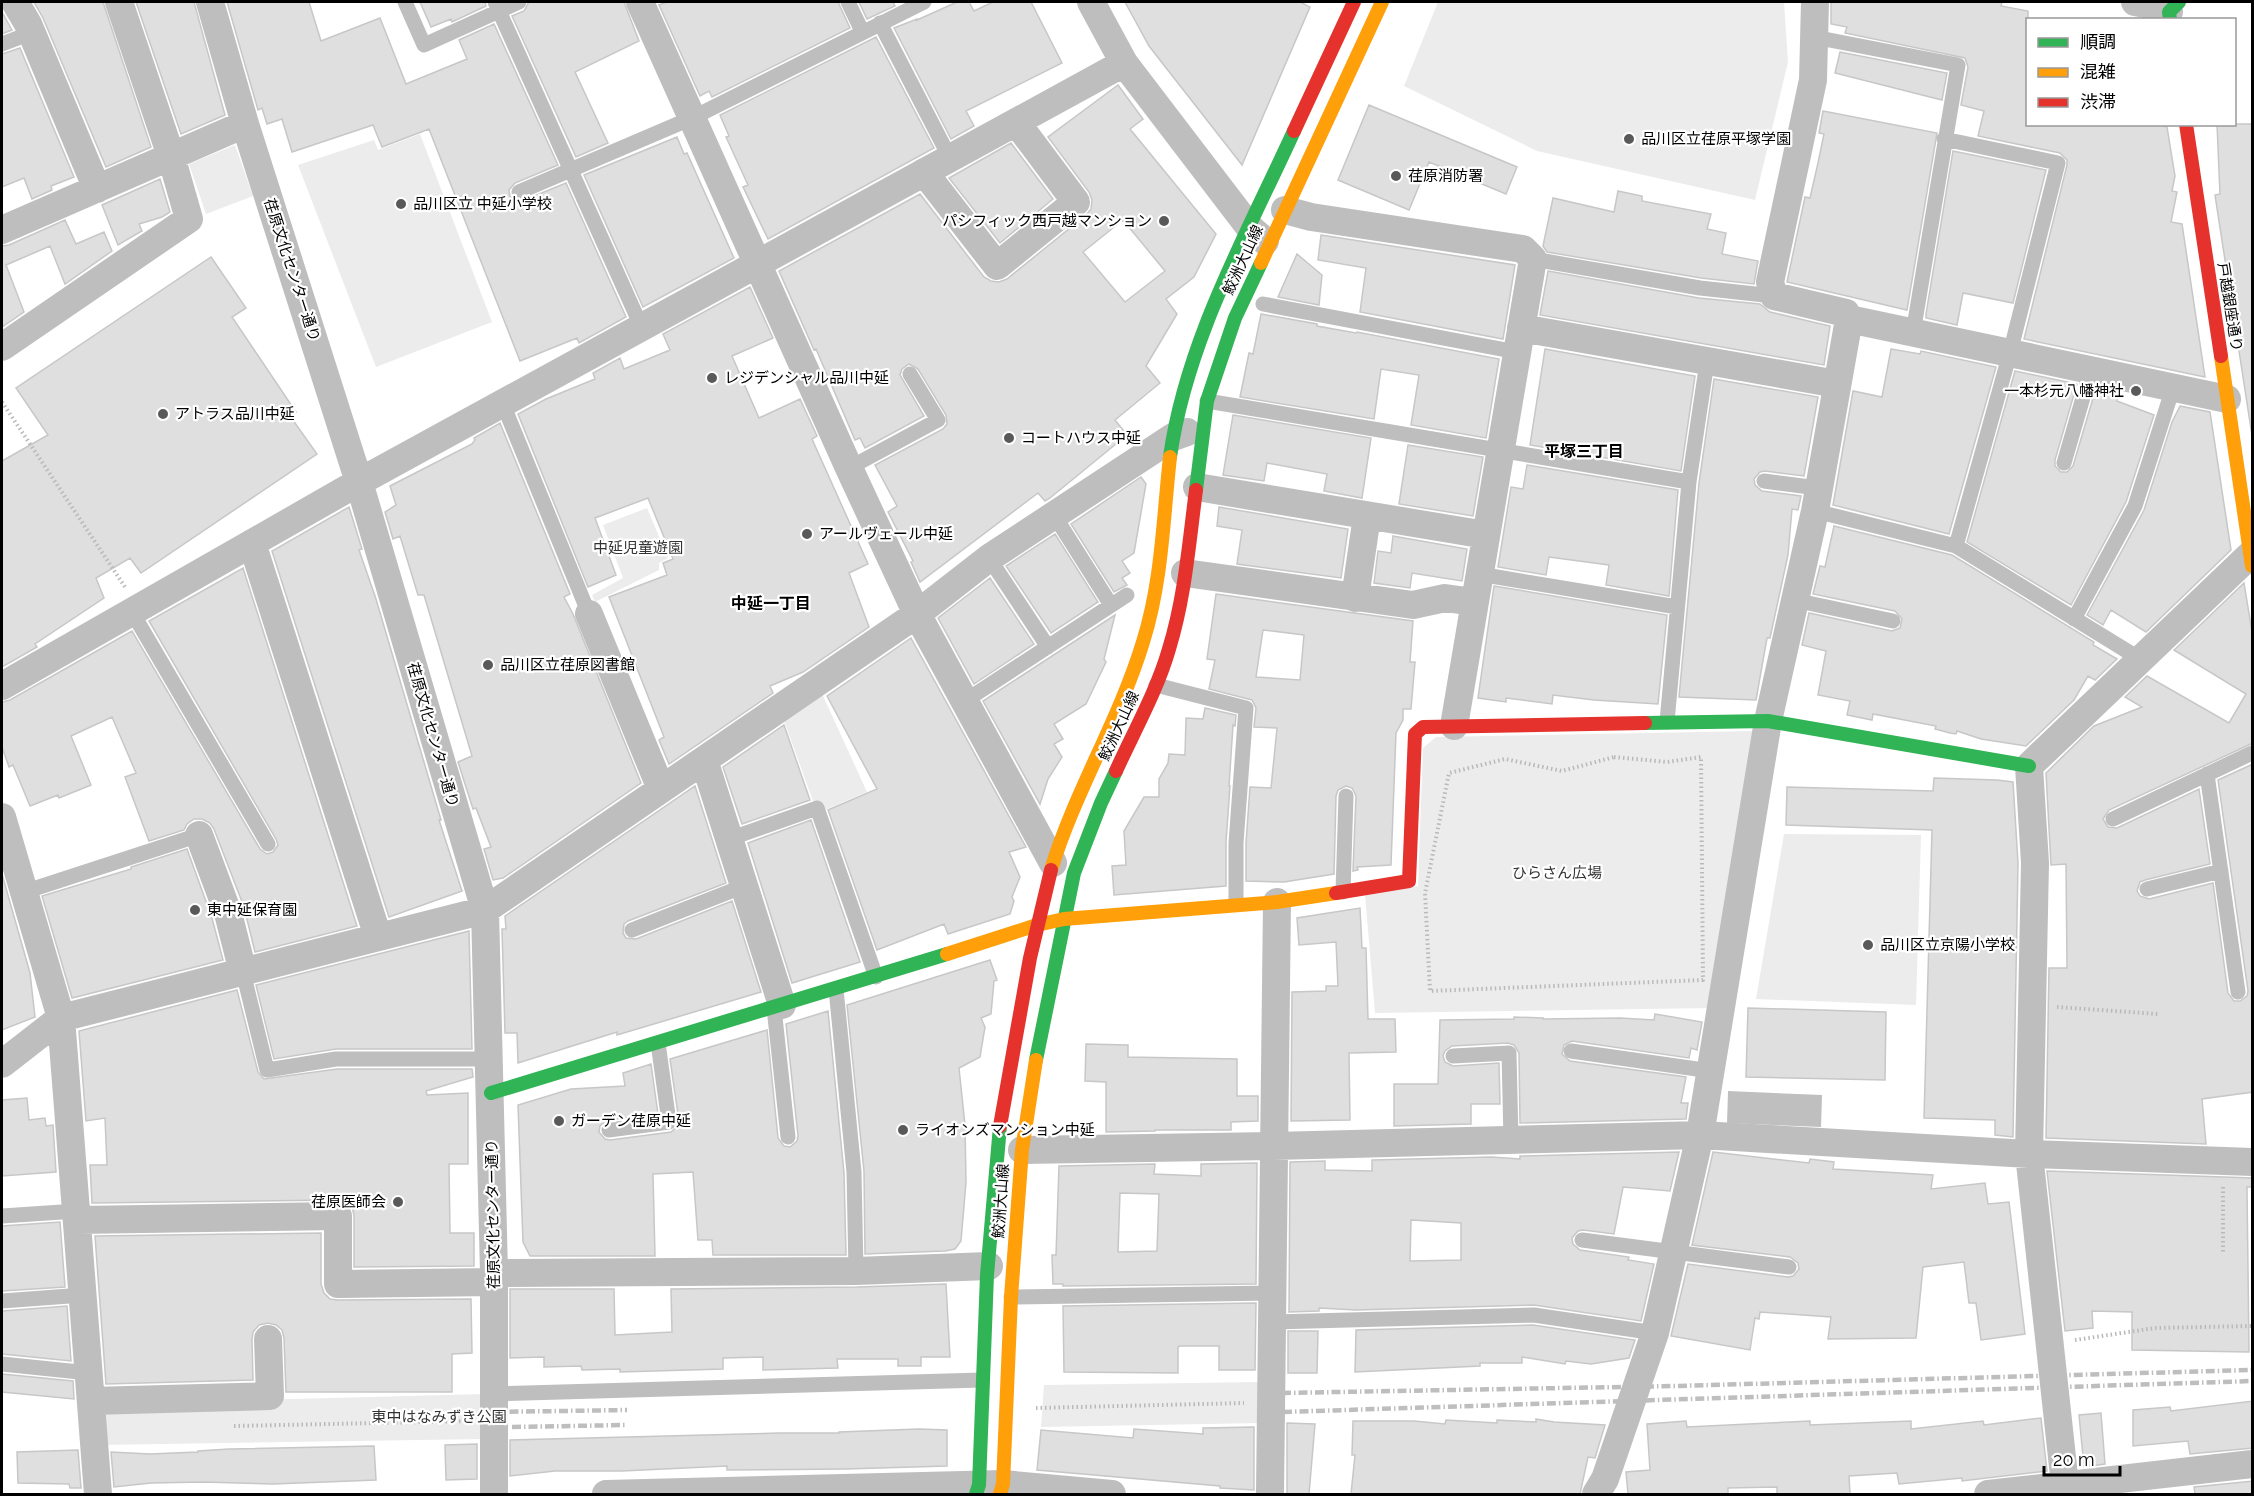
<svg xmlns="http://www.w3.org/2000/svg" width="2254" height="1496" viewBox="0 0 2254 1496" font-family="Raleway,'Noto Sans JP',sans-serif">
  <rect width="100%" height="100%" fill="#fff"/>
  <path fill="#ececec" d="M1438,2H1784L1788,62L1755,200L1537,151L1404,86Z
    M420,134L492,322L376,367L298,165L374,140L378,150Z
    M235,145L253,196L206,214L189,164Z
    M647,508L668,558L659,563V570L595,602L592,595L623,578L603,525Z
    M819,687L867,792L822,811L819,804L813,801L782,715Z
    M1754,731L1714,1008L1375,1013L1365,894L1418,886L1423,748L1436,737Z
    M1784,834L1921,835L1916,1005L1756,999Z
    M1262,1382L1261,1423L1041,1427L1044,1385Z
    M485,1394V1439L99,1445L96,1404Z"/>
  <path fill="#bfbfbf" d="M1728,1091L1822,1095L1821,1127L1727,1123Z"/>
  <path fill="#dfdfdf" stroke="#c7c7c7" stroke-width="1.5" fill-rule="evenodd" d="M34,2H103L151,147L106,167L43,18Z
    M136,2H194L225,115L181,134Z
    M227,2H309L321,41L380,18L406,84L467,59L459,40L494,24L558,165L515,183L509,190L510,196L517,202L522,201L566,183L626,317L579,343L577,338L520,361L429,129L382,147L373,125L292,152L282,119L267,124L262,108L258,110Z
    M420,2H485L486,6L452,22L451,19L431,27Z
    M529,2H624L639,41L575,72L608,143L576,157L512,16L524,11Z
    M667,2H838L850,28L712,97L709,91L700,96L659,5Z
    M859,2H893L895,6L867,19Z
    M957,2H969L974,11L993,2H1031L1062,63L966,111L974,126L951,139L894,28L917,19V20Z
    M1125,2H1300L1310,7L1242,165L1149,46Z
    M1831,2H2002L2001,6L2028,11V124H2157L2167,127L2175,176L2172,191L2177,192L2171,222L2182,224L2205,377L2024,339L2067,165V160L2060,153L1978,136L1984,111L1961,105L1968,67L1965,58L1845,33L1847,27L1831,24Z
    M2,12L12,30L2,34Z
    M876,37L934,148L768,239L743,187L748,185L726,137L729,136L720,115Z
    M20,48L74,177L51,186L52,190L32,199L24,178L2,187V54Z
    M1840,52L1947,73L1942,100L1835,73Z
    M1118,85L1143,119L1130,129L1216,234L1194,277L1166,299L1177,314L1146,366L1160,383L1115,420L1127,435L1050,498L1045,501L1038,493L920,582L911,562L913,561L888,512L897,506L875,465L943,429L947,424L946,415L918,369L909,364L902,369L900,375L924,416L865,448L860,438L855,440L816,349L814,350L779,271L920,194L984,277L991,281L999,282L1007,279L1086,215L1091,209L1092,200L1089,192L1048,137ZM1123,220L1165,271L1125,302L1083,252Z
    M1369,105L1517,167L1506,194L1429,162L1409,210L1338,180Z
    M1823,111L1937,133L1907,310L1787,282L1805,197L1810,198L1818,163L1824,134L1819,133Z
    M2217,124H2253V442L2215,195L2220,194Z
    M677,137L684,154L687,153L734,258L643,307L584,175Z
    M1011,143L1053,199L1000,243L949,178Z
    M1953,151L2046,170L2013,303L1963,293L1957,325L1926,318V314Z
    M160,179L170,212L162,217L139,224L142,231L118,245L102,205Z
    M1618,191L1642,196V201L1711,214L1707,229L1726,233L1722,254L1758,261L1754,284L1701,278L1547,252L1543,246L1553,198L1614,212Z
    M65,220L76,244L104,232L112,251L65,284L50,246L6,265L24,312L2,327V246L9,245Z
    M1321,235L1515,265L1503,339L1360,312L1366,268L1318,260Z
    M1297,254L1322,275L1319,305L1278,297Z
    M211,257L246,308L232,317L296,412L290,416L317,454L141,573L130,558L96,578L104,598L35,644L37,647L2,667V461L48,435L16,388Z
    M1548,271L1699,298L1760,304L1770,312L1830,326L1824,365L1540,315Z
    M750,287L773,338L732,356L759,418L800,399L817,436L812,439L868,564L849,573L869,627L803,672L770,686L773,693L669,764L659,740L664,737L609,597L667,575L663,563L673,559L648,498L595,518L616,575L588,587L518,414L546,399L595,379L593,373L620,358L624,369L670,350L663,334Z
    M1261,314L1317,324V326L1356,333L1357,332L1499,359L1486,438L1411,425L1419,375L1381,369L1374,419L1240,397L1249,353L1253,354Z
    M1545,349L1695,376L1681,471L1530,445Z
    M1891,349L1920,354L1921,351L1996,367L1949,534L1833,505L1853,391L1882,397Z
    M2015,371L2077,384L2055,460V466L2061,472H2067L2073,466L2096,388L2120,393L2117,401L2154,415L2126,502L2071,605L1967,542Z
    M1714,379L1818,397L1804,476L1765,471L1760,472L1754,479L1755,485L1762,491L1801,496L1798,510L1792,509L1788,555L1770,638H1767L1756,700L1679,697L1699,483Z
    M2180,406L2210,412L2231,550L2146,632L2111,610L2103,625L2087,615L2144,510L2172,422Z
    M1233,415L1371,438L1362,498L1324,491L1327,474L1267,463L1264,481L1223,475Z
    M500,423L570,594L564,597L573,614L641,783L503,878L493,880L484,849L491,847L476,808L473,809L458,762L472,756L424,595H418L400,536L393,539L385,512L396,505L390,486L472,444L475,440L474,438Z
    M1408,445L1483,457L1473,516L1399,504Z
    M1527,465L1678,490L1669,596L1606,585L1609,565L1549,557L1546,575L1498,567L1511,487L1523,489Z
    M1141,477L1146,484L1134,553L1122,561L1130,573L1122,578L1127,585L1114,592L1071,524Z
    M349,507L362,549L359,550L376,599L441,820H439L462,891L389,917L272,551Z
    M1219,507L1348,529L1341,578L1237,564L1242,530L1217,526Z
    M1834,526L1952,555L2094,642L2093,645L2117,659L2095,680L2088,676L2074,700L2026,746L1981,739L1957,731L1956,734L1950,733L1935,729L1936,726L1873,714L1872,720L1847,715L1850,701L1818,695L1826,651L1802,645L1809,613L1892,631L1900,628L1902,619L1895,611L1813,594L1820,566L1825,567Z
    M1055,534L1098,602L1051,633L1006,566Z
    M1393,536L1467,549L1462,581L1412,573L1410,588L1374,583L1378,551L1391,553Z
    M243,568L357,926L255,952L244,907L214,829L210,823L202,819H194L187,824L184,830L149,841L125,777L136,773L112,717L71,736L91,785L59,798L58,795L30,806L13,765L9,767L2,747V702L10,700L132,631L260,849L267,854L273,852L278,845L276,839L149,621Z
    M990,578L1034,644L974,684L938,618Z
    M2244,583L2253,638V743L2109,810L2103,819L2108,827L2117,828L2199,789L2210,864L2145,880L2140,882L2137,891L2140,896L2149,899L2213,883L2228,993L2234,1001H2240L2247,996L2248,991L2218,780L2253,764V1092L2202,1099L2206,1144L2046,1138L2049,968H2067L2066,864L2051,865L2046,773L2094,726L2142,707L2125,697L2147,676L2229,723L2246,694L2174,650Z
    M1494,586L1667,615L1658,704L1594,700L1553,695L1552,704L1506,698V702L1478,698Z
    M1216,594L1413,621L1410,662H1415L1411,709H1403V720L1396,733L1391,865L1357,867L1358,870L1353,871L1356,796L1352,788L1346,786L1338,790L1336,796L1334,874L1284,882L1246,881V843L1250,787L1271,788L1277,728L1254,727L1256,708L1252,700L1209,689L1215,660L1207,659ZM1263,630L1304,635L1300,680L1256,677Z
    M1115,615L1104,659L1106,662L1086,704L1054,724L1063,739L1054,744L1062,757L1048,779L1040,804L983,701Z
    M911,638L1026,847L1009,852L1020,877L1012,897L1014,901L1010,914L948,934L944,924L877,950L828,810L877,789L827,696Z
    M1205,708L1236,715L1235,726L1233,725L1229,786H1230L1226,842V886L1114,895L1112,866L1126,865L1124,831L1144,797H1159V779L1168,763L1169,754L1185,755L1186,718L1203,719Z
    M784,725L810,800L742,824L723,767Z
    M1934,778L1997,780L2013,782L2018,863L2013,1137L1995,1135V1120L1924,1118L1932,830L1786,825L1787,787L1933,791Z
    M695,786L726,883L628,921L624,924L623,933L626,938L636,939L732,901L761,992L617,1035V1032L518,1063L517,1033H505L502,929H506L505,916Z
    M811,820L860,962L792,983L748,843Z
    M187,849L212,918L223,960L72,998L42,896L131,869V867Z
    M2,874L30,973L35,1017L2,1030Z
    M1360,908L1362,948H1366L1368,1019H1395L1396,1052L1349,1053L1350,1120L1291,1121L1292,992L1326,991V986H1338L1336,942L1299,945L1297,918Z
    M469,931L472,1049H336L274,1059L256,985Z
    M990,960L997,980L994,981L991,1014L981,1018L985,1027L980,1057L959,1068L965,1125L966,1182L961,1241L955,1249L945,1251L865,1254L864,1171L847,1005Z
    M237,990L258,1072L264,1079L337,1069H472L473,1077L426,1091L427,1095L468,1093V1164H449L450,1233H474V1266L354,1267V1215L352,1207L347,1202L338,1200L92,1203L90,1165H107L105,1118L86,1121L79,1031Z
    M1748,1008L1886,1012L1885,1080L1746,1077Z
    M828,1011L844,1173L846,1255H713L712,1240H698L693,1172L653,1174L655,1256H530L523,1242L518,1105L571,1089L625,1086L623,1073L651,1064L658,1114L607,1120L600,1126L599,1132L605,1139L610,1140L671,1132L678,1126L679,1121L670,1059L767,1030L778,1138L784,1146L790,1147L797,1141L798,1136L786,1024Z
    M1655,1014L1702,1022L1697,1050L1691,1048L1689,1058L1572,1041L1564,1045L1562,1054L1570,1061L1686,1077L1681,1103H1688L1686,1119L1520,1123L1519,1053L1514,1045L1508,1043L1452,1046L1445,1051L1443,1056L1445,1062L1453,1066L1499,1063L1500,1104H1471V1124L1394,1126V1084H1438L1440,1020L1514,1019V1017L1543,1018V1019L1620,1018L1654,1020Z
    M1086,1044L1128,1045V1057L1237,1059V1096H1258V1121L1231,1122V1130H1155V1131L1106,1132V1082L1085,1081Z
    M27,1098L29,1120L45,1118L46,1126L53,1125L56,1172L2,1176V1100Z
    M1679,1152L1670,1191L1623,1187L1614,1234L1583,1230L1578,1231L1572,1238L1573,1244L1580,1250L1629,1257L1628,1260L1654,1264L1641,1321L1534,1305L1356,1310L1319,1308V1311L1289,1312L1290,1162L1325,1161V1170L1372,1171V1160L1491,1157L1520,1159V1156ZM1411,1220L1461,1223V1260L1410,1261Z
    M1713,1152L1809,1163L1810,1159L1834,1162L1833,1169L1933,1175L1931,1189L1985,1183L1988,1204L2009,1202L2025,1334L1981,1340L1976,1303H1969L1964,1262L1923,1267L1916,1338L1828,1339L1831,1317L1760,1312L1759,1319L1755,1318L1750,1350L1671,1336L1688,1264L1788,1277L1793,1276L1799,1269L1798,1263L1790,1257L1692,1245Z
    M1257,1163L1256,1284L1063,1286V1284H1053L1052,1255H1056L1059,1166L1155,1164L1154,1174L1201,1176V1164ZM1120,1193L1159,1194L1157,1251L1118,1252Z
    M2047,1171L2253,1178V1187H2247L2249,1352L2132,1350V1312L2092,1311L2093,1328L2065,1331Z
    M60,1222L65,1287L2,1291V1226Z
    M321,1233V1284L324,1293L330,1299L338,1300L471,1299L472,1353L452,1354V1392H286L284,1338L282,1330L276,1325L268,1323L259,1325L253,1332L252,1340L253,1380L106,1384L95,1236Z
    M946,1284L950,1357H921V1366H898V1359H837L838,1368L763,1370V1357L723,1358V1369L620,1372V1369L582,1370L581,1366L544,1367V1357L510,1358V1289H614L615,1335L672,1332L671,1289L857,1287Z
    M1256,1303L1255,1370H1219V1346H1180L1178,1347V1373L1064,1372L1063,1306Z
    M67,1306L71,1361L2,1354V1311Z
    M1533,1325L1635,1340L1629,1358L1591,1364L1566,1361L1565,1364L1522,1357V1363H1480V1366L1355,1372L1356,1330Z
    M1288,1331H1318L1317,1373H1288Z
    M2,1374L73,1381L74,1399L2,1392Z
    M2253,1401V1448L2190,1454L2188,1441L2133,1446V1410L2170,1407L2171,1411Z
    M2101,1413L2105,1464L2084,1467L2079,1415Z
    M2041,1418L2047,1471L1962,1481V1478L1899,1484L1897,1473L1849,1476L1850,1494H1777V1487L1728,1488V1494H1628L1626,1472L1650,1470L1647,1424L1686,1421L1687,1427L1810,1421V1425L1911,1421V1429L1983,1421L1984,1425Z
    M1536,1419L1554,1422L1605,1425L1595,1458L1588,1457L1580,1494H1351L1355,1455H1352L1353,1421H1414L1445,1424L1446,1420L1497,1423V1420L1536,1422Z
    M1287,1423L1315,1424L1309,1494H1287Z
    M1254,1427V1490L1220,1488V1486L1037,1470L1041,1430L1133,1438L1134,1429L1203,1434V1428Z
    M919,1429L947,1430V1466L845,1469L727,1470V1466L622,1471H555L510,1476V1440L779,1433H839V1432Z
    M477,1444V1479L446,1480L445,1445Z
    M374,1446L376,1480L273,1484L203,1482L151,1483L114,1487L111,1452L150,1454L198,1452V1451L229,1449Z
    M78,1450L81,1488H70L69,1484L18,1483L17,1452Z
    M2253,1481V1494H2195L2194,1487Z"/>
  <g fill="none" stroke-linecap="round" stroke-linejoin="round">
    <path stroke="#b9b9b9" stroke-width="4" stroke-dasharray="1.5 3" stroke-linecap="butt" d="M2,402L125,587
      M1614,757L1667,762L1701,757L1703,980L1430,991L1425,893L1449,773L1505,759L1562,771Z
      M2057,1007L2158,1014
      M2223,1187V1252
      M2075,1340L2155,1328L2252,1326
      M1036,1408L1244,1403
      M234,1426L469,1421"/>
    <path stroke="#bebebe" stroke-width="15" d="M405,2L424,45L519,2
      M495,2L642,328
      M848,2L862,31
      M880,23L950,158
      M1814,37L1958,65L1913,333
      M2,44L31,33
      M1944,139L2058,163L2010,353L1956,546
      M519,192L692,118L924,2
      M1533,259L1700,288L1774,296
      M1263,304L1517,352
      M1207,401L1689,482
      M503,404L589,614
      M2064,463L2091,370
      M849,468L938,420L910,374
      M1764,481L1818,488
      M1815,511L1956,546L2140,659
      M1054,515L1111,605
      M989,558L1048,647
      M1479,574L1677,607
      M1794,600L1893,621
      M132,612L268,844
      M2074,619L2135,506L2173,388
      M1156,685L1246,708L1236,843V903
      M965,701L1127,595
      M1667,722L1689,482L1707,362
      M2207,774L2238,992
      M2113,819L2252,753
      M729,839L817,808L876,977
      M2147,889L2221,871
      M24,892L199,835
      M1343,892L1346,796
      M632,930L744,886
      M243,972L267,1070L336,1059H489
      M836,989L854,1172L856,1271
      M774,1008L788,1137
      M1571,1051L1711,1071
      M1453,1056L1509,1053L1511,1140
      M609,1130L669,1122L658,1043
      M2,1216L77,1211
      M1582,1240L1789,1267
      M1011,1297L1273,1293
      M2,1301L83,1295
      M1273,1322L1534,1315L1655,1333
      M2,1364L89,1373
      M493,1394L982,1380"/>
    <path stroke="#bebebe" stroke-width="28" d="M15,2L28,24L97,189
      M210,2L245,124L359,482L485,910L494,1273V1494
      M640,2L849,468L917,614L1053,863
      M1091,2L1124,63L1250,228L1265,241
      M2135,2L2160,7L2169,12
      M924,172L997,266L1076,202L1016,122
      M1285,210L1311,217L1523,249L1533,259L1454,726
      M2,230L245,124
      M1849,319L2227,399
      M1521,328L1837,384
      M2,347L189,219L171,156L119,2
      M1197,487L1486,535
      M252,543L378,937
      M1185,573L1413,605L1445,598L1474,602
      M1355,598L1367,516
      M589,614L661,789
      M2,686L359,482L1124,63
      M704,760L782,1005
      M2,817L61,1018L98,1494
      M199,835L228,913L243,972
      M2,1064L61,1018L485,910L917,614L989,558L1173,437L1187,432
      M1022,1150L1274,1146L1700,1135L2029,1154L2252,1162
      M78,1220L338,1216V1284L494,1282
      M494,1273L856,1271L989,1266
      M91,1401L270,1396L268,1339
      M606,1494L1003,1484L1112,1494
      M1270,1494L1277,902
      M1596,1494L1605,1479L1655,1333L1700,1135L1768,721L1815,511L1849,319L1846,313L1774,296L1770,282L1813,80L1815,2
      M1988,1494L2252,1464
      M2066,1494L2029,1154L2035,863L2029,766L2252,553"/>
    <path stroke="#30b455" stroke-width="14" d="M2170,20L2169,12L2179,2
      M1170,457C1186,342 1246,236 1294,131
      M1196,490L1207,401L1235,318L1261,263
      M1645,723L1768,721L2029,766
      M1036,1060L1074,873L1101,803L1116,771
      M491,1093L947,954
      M976,1494L979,1485L987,1275L1000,1126"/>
    <path stroke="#ff9f0a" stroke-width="14" d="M1261,263L1382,2
      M2221,356L2252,566
      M1051,870C1075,791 1119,721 1143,642C1162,582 1163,520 1170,457
      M947,954L1037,925L1064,919L1277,902L1336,893
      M1000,1494L1003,1484L1011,1297L1022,1150L1036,1060"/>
    <path stroke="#e5322d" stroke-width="14" d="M2186,124L2221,356
      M1294,131L1354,2
      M1116,771C1134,731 1157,691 1169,649C1185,597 1189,543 1196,490
      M1336,893L1409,881L1415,734L1423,727L1645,723
      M1000,1126L1030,958L1051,870"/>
    <path stroke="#bebebe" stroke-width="4.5" stroke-dasharray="9 3 1.5 3" stroke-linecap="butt" d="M1282,1393L1676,1386L2252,1370
      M493,1412L627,1410
      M1283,1412L2252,1381
      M512,1427L627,1425"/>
  </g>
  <g fill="#595959" stroke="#fff" stroke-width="2">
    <circle cx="1629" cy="139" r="6"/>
    <circle cx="1396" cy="176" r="6"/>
    <circle cx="401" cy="204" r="6"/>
    <circle cx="1164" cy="221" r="6"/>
    <circle cx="712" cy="378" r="6"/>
    <circle cx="2136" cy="391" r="6"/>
    <circle cx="163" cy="414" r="6"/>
    <circle cx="1009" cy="438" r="6"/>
    <circle cx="807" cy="534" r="6"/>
    <circle cx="488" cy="665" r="6"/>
    <circle cx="195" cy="910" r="6"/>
    <circle cx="1868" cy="945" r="6"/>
    <circle cx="559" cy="1121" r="6"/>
    <circle cx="903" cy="1130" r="6"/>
    <circle cx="398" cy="1202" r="6"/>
  </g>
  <g text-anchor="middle" stroke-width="4.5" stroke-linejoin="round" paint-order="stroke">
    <g font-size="15" fill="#000" stroke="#fff" text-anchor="start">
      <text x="1641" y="144">品川区立荏原平塚学園</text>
      <text x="1408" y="181">荏原消防署</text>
      <text x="413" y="209">品川区立 中延小学校</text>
      <text x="1152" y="226" text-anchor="end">パシフィック西戸越マンション</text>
      <text x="724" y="383">レジデンシャル品川中延</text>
      <text x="2124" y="396" text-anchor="end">一本杉元八幡神社</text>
      <text x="175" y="419">アトラス品川中延</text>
      <text x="1021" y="443">コートハウス中延</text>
      <text x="819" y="539">アールヴェール中延</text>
      <text x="500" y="670">品川区立荏原図書館</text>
      <text x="207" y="915">東中延保育園</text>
      <text x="1880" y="950">品川区立京陽小学校</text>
      <text x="571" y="1126">ガーデン荏原中延</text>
      <text x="915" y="1135">ライオンズマンション中延</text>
      <text x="386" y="1207" text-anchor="end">荏原医師会</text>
    </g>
    <g font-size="15" fill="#000" stroke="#fff">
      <text transform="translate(1243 260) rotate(-65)" y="5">鮫洲大山線</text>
      <text transform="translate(292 270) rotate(72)" y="5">荏原文化センター通り</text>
      <text transform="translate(2230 307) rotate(81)" y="5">戸越銀座通り</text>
      <text transform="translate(1119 726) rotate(-65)" y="5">鮫洲大山線</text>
      <text transform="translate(433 735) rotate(74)" y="5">荏原文化センター通り</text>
      <text transform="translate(1001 1201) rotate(-86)" y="5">鮫洲大山線</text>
      <text transform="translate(493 1214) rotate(-91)" y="5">荏原文化センター通り</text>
    </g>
    <g font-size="15" fill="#333" stroke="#fff">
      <text x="638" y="553">中延児童遊園</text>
      <text x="1557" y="878">ひらさん広場</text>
      <text x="439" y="1422">東中はなみずき公園</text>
    </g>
    <g font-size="16" font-weight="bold" fill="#000" stroke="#fff">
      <text x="1584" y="457">平塚三丁目</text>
      <text x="771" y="609">中延一丁目</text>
    </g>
  </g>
  <rect width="2254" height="1496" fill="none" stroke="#000000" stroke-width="6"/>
  <rect x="2026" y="18" width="210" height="108" fill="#ffffff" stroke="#999999" stroke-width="1.5"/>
  <rect x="2038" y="38" width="30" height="9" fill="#30b455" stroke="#999999" stroke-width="1.5"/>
  <text x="2080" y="48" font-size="18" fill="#000000">順調</text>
  <rect x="2038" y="68" width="30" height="9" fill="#ff9f0a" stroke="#999999" stroke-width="1.5"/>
  <text x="2080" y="78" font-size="18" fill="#000000">混雑</text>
  <rect x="2038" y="98" width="30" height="9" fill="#e5322d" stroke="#999999" stroke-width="1.5"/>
  <text x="2080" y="108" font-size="18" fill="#000000">渋滞</text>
  <path d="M2044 1466v9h76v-9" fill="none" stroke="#000000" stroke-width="3"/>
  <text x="2053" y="1466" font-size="18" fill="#000000" stroke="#ffffff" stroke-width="4.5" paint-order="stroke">20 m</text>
</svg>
